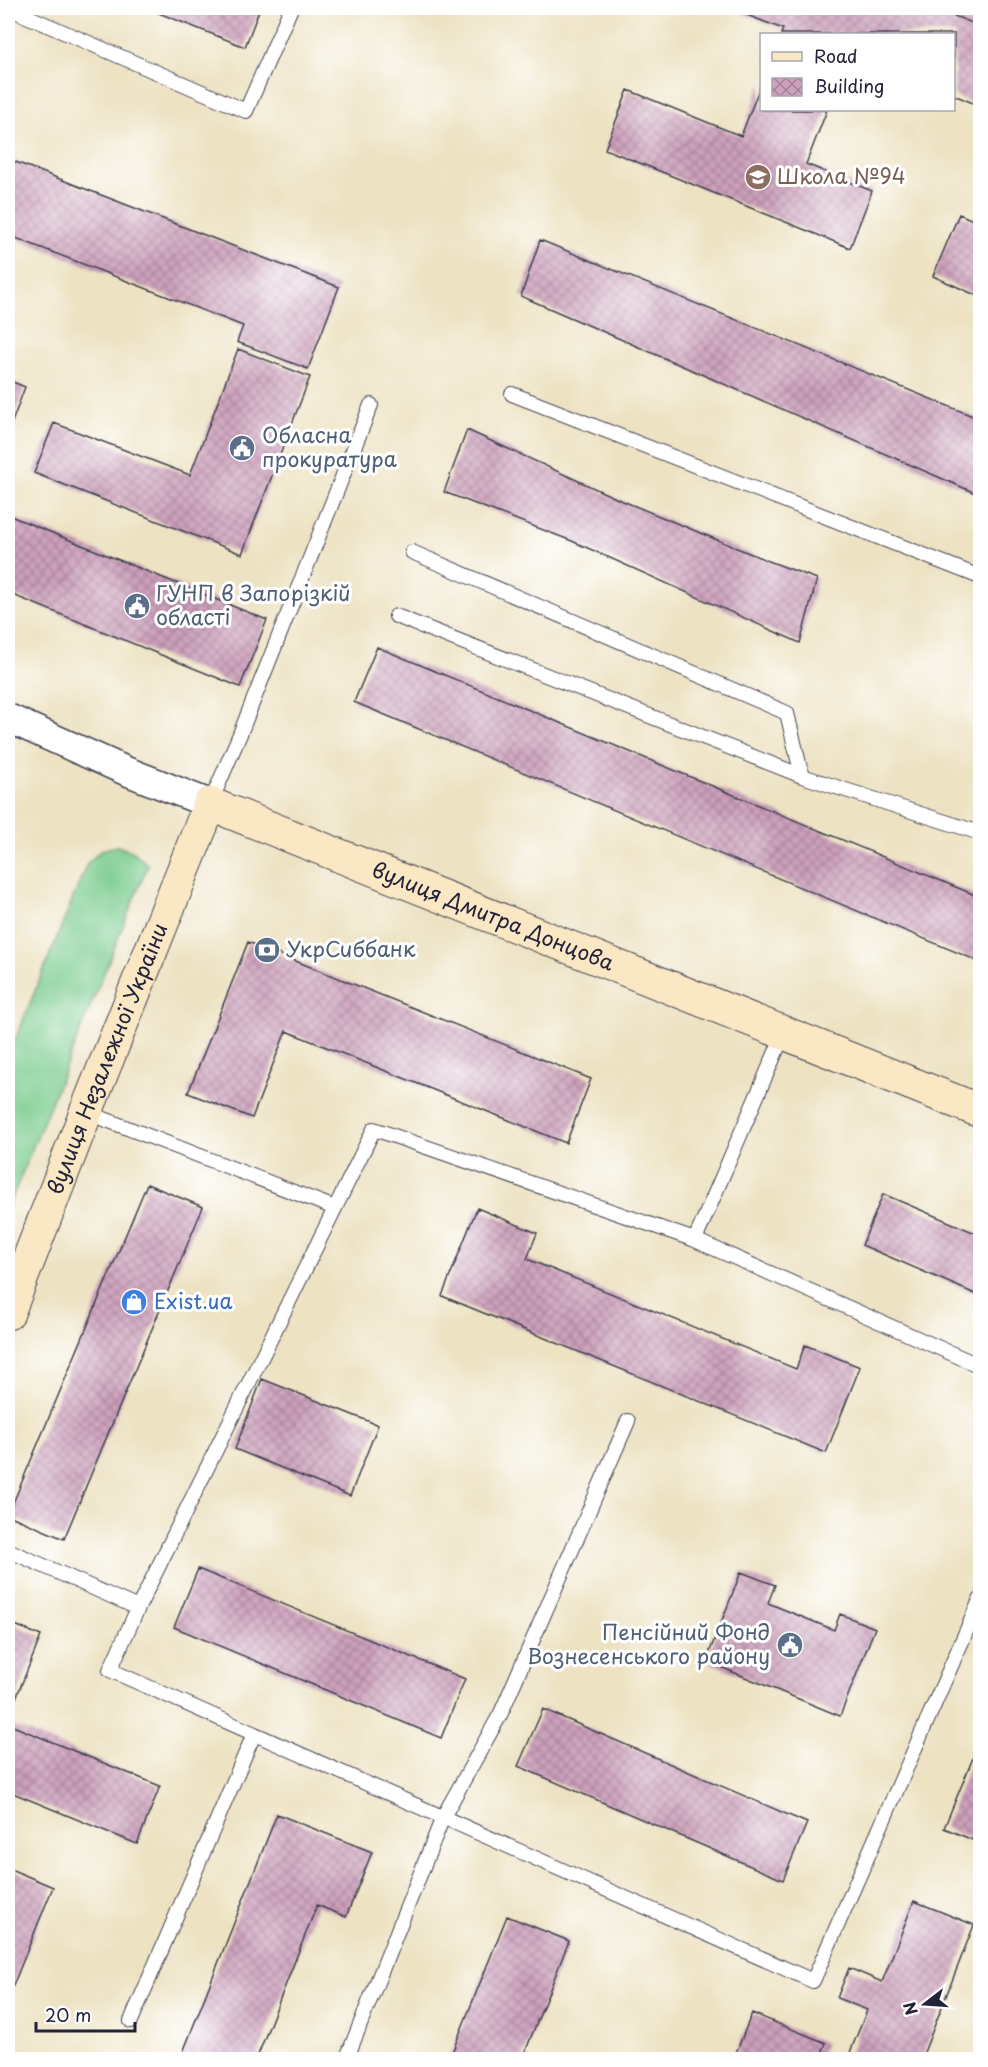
<svg xmlns="http://www.w3.org/2000/svg" width="988" height="2067" viewBox="0 0 988 2067" font-family="'Playpen Sans',sans-serif">
  <defs>
    <pattern id="building-cross-hatch" width="8" height="8" patternUnits="userSpaceOnUse" patternTransform="scale(1.5)"><rect width="8" height="8" fill="#cda0bc"/><path d="M0 0l8 8M0 8l8-8" fill="none" stroke="#a6829a"/></pattern>
  </defs>
  <rect width="100%" height="100%" fill="#fff"/>
  <filter id="ink" filterUnits="userSpaceOnUse"><feTurbulence type="fractalNoise" baseFrequency=".0167" numOctaves="2"/><feDisplacementMap in="SourceGraphic" scale="12" xChannelSelector="R" yChannelSelector="G"/><feConvolveMatrix kernelMatrix="1 2 1 2 8 2 1 2 1" color-interpolation-filters="sRGB"/></filter>
  <filter id="wash" filterUnits="userSpaceOnUse"><feTurbulence type="fractalNoise" baseFrequency=".008" numOctaves="4" result="noise"/><feDisplacementMap in="SourceGraphic" scale="24" xChannelSelector="R" yChannelSelector="G"/><feGaussianBlur stdDeviation="1.35" result="paint"/><feColorMatrix in="noise" values="0 0 0 0 0 0 0 0 0 0 0 0 0 0 0 0 0 1.4 0 .05"/><feComposite in="paint" operator="in"/></filter>
  <g filter="url(#wash)">
    <rect width="100%" height="100%" fill="#ede2c2"/>
    <path fill="#79cb8d" stroke="#4e7664" stroke-width="1.5" d="M117,846L134,852L148,865L8,1208V1057L87,864L101,850Z"/>
    <g id="blocks">
      <path fill="url(#building-cross-hatch)" d="M146,8H260L245,47Z
        M729,8H934L980,26V106L954,95V34H781L783,29Z
        M761,84L762,110H827L806,164L872,191L850,248L605,149L628,90L741,136Z
        M8,159L339,287L308,369L237,342L243,326L8,235Z
        M959,214L980,223V297L933,276Z
        M540,240L980,419V495L521,296Z
        M238,349L310,377L242,554L34,473L54,423L190,475Z
        M8,380L25,387L8,433Z
        M467,430L618,499L766,560L817,579L800,643L572,541L444,492Z
        M8,515L267,620L240,687L8,593Z
        M377,647L980,897V962L354,702Z
        M248,942L591,1079L566,1143L286,1031L252,1118L188,1093Z
        M147,1184L203,1207L64,1539L8,1515Z
        M883,1194L980,1235V1296L862,1245Z
        M477,1208L537,1233L527,1259L796,1369L805,1345L860,1367L826,1453L442,1296Z
        M262,1379L378,1425L350,1496L235,1449Z
        M198,1569L465,1679L441,1738L174,1627Z
        M741,1572L775,1585L768,1603L834,1630L840,1614L875,1628L840,1716L706,1661Z
        M8,1622L41,1636L8,1718Z
        M543,1709L807,1823L783,1880L518,1766Z
        M8,1724L160,1786L137,1844L8,1791Z
        M980,1741V1843L944,1828Z
        M277,1814L372,1852L346,1917L317,1905L256,2060H180Z
        M8,1868L53,1887L8,1998Z
        M914,1901L974,1925L921,2060H847L867,2010L837,1998L849,1968L882,1982Z
        M507,1916L569,1941L522,2060H449Z
        M752,2013L826,2043L819,2060H733Z"/>
    </g>
  </g>
  <g filter="url(#ink)">
    <use href="#blocks" fill-opacity="0" stroke="#403f4f" stroke-width="1.5"/>
    <g fill="none" stroke-linecap="round" stroke-linejoin="round">
      <defs>
        <path id="lane" d="M8,8L246,111L291,8
          M512,394L980,577
          M412,552L787,713L802,776
          M396,616L802,776L980,833
          M210,804L240,734L371,405
          M784,1033L695,1240L980,1366
          M86,1112L335,1208
          M8,1550L138,1608L110,1670L813,1981L980,1600
          M138,1608L374,1129L695,1240
          M131,2021L254,1734
          M346,2060L443,1817L501,1713L628,1421"/>
        <path id="street" d="M8,718L126,771L210,804"/>
        <g id="secondary">
          <path id="s1" d="M8,1313L86,1112L210,804L980,1111"/>
        </g>
      </defs>
      <use href="#lane" stroke="#403f4f" stroke-width="16"/>
      <use href="#street" stroke="#403f4f" stroke-width="31"/>
      <use href="#secondary" stroke="#403f4f" stroke-width="35"/>
      <use href="#lane" stroke="#fff" stroke-width="14"/>
      <use href="#street" stroke="#fff" stroke-width="28"/>
      <use href="#secondary" stroke="#fae7c3" stroke-width="33"/>
    </g>
  </g>
  <defs>
    <symbol id="school-disc" viewBox="-11 -11 22 22"><circle r="9.5" fill="#8d6e63" stroke="#fff"/><path d="M0-5L7-2L0 1L-7-2ZM-4 1L0 2.5L4 1V4Q0 6-4 4Z" fill="#fff"/></symbol>
    <symbol id="civic-disc" viewBox="-11 -11 22 22"><circle r="9.5" fill="#5c6f8a" stroke="#fff"/><path d="M-.6-6.5H3V-4.5H.6V-3L4-1V1h2V6H-6V1h2V-1L-.6-3ZM-1.2 2.5V6h2.4V2.5Z" fill="#fff"/></symbol>
    <symbol id="bank-disc" viewBox="-11 -11 22 22"><circle r="9.5" fill="#5c6f8a" stroke="#fff"/><path d="M-6-4H6V4H-6ZM0-2.3a2.3 2.3 0 1 0 0 4.6a2.3 2.3 0 1 0 0-4.6Z" fill="#fff"/></symbol>
    <symbol id="shop-disc" viewBox="-11 -11 22 22"><circle r="9.5" fill="#3f7fe0" stroke="#fff"/><path d="M-5-2.5h2.3a2.7 3.5 0 0 1 5.4 0H5L5.5 6h-11ZM-1.5-2.5h3a1.5 2.3 0 0 0-3 0Z" fill="#fff"/></symbol>
  </defs>
  <g fill-rule="evenodd">
    <use href="#school-disc" x="743" y="162" width="30" height="30"/>
    <use href="#civic-disc" x="227" y="433" width="30" height="30"/>
    <use href="#civic-disc" x="122" y="591" width="30" height="30"/>
    <use href="#bank-disc" x="252" y="935" width="30" height="30"/>
    <use href="#shop-disc" x="119" y="1287" width="30" height="30"/>
    <use href="#civic-disc" x="775" y="1630" width="30" height="30"/>
  </g>
  <g text-anchor="middle" stroke-width="6" stroke-linejoin="round" paint-order="stroke">
    <g font-size="21" fill="#785e54" stroke="#fff" text-anchor="start">
      <text x="777" y="184">Школа №94</text>
    </g>
    <g font-size="21" fill="#4e5e75" stroke="#fff" text-anchor="start">
      <text x="262" y="443">Обласна<tspan x="262" dy="24">прокуратура</tspan></text>
      <text x="156" y="601">ГУНП в Запорізкій<tspan x="156" dy="24">області</tspan></text>
      <text x="286" y="957">УкрСиббанк</text>
      <text x="770" y="1640" text-anchor="end">Пенсійний Фонд<tspan x="770" dy="24">Вознесенського району</tspan></text>
    </g>
    <g font-size="21" fill="#22223b" stroke="#fff">
      <text dy="7" stroke="none"><textPath href="#s1" startOffset="852">вулиця Дмитра Донцова</textPath></text>
      <text dy="7" stroke="none"><textPath href="#s1" startOffset="273">вулиця Незалежної України</textPath></text>
    </g>
    <g font-size="21" fill="#366cbe" stroke="#fff" text-anchor="start">
      <text x="154" y="1309">Exist.ua</text>
    </g>
  </g>
  <rect width="988" height="2067" fill="none" stroke="#fff" stroke-width="30"/>
  <rect x="760" y="33" width="195" height="78" fill="#ffffff" stroke="#a7a7b1" stroke-width="1.5"/>
  <rect x="772" y="52" width="30" height="9" fill="#fae7c3" stroke="#a7a7b1" stroke-width="1.5"/>
  <text x="814" y="63" font-size="18" fill="#22223b">Road</text>
  <rect x="772" y="78" width="30" height="18" fill="url(#building-cross-hatch)" stroke="#a7a7b1" stroke-width="1.5"/>
  <text x="814" y="93" font-size="18" fill="#22223b">Building</text>
  <g transform="translate(925 2004) rotate(253)" stroke="#ffffff" stroke-width="4.5" paint-order="stroke">
  <path d="M0-4.5L10 22L0 15L-10 22Z" fill="#22223b"/>
  <text y="-9" font-size="16" font-weight="bold" text-anchor="middle" fill="#22223b">N</text>
  </g>
  <path d="M36 2022v9h99v-9" fill="none" stroke="#22223b" stroke-width="3"/>
  <text x="45" y="2022" font-size="18" fill="#22223b" stroke="#ffffff" stroke-width="4.5" paint-order="stroke">20 m</text>
</svg>
